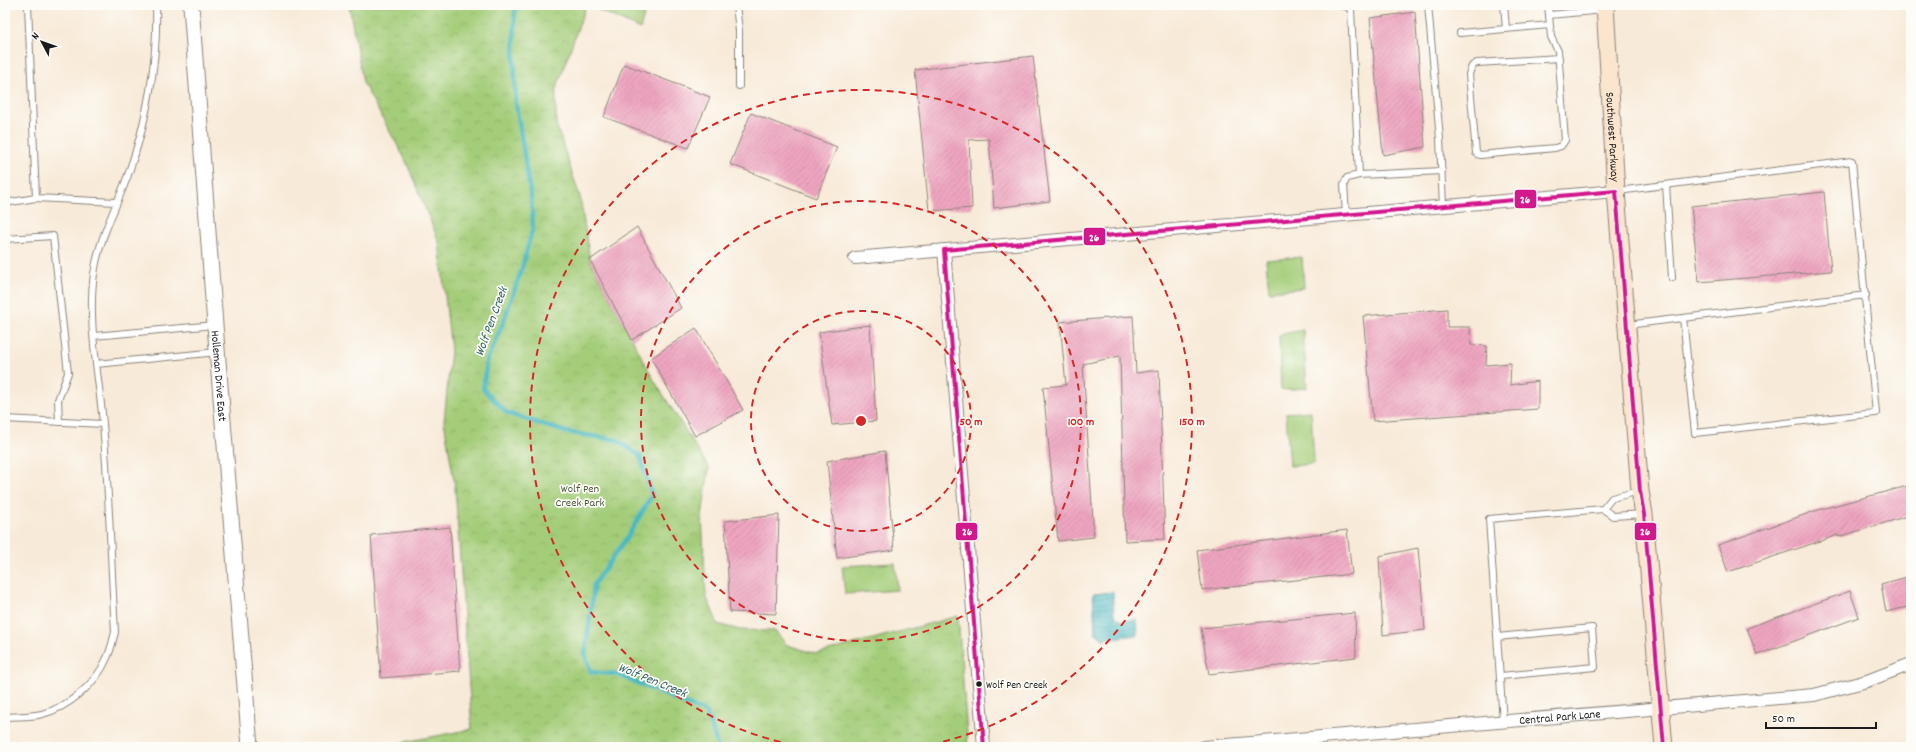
<svg xmlns="http://www.w3.org/2000/svg" width="1916" height="752" viewBox="0 0 1916 752" font-family="Dekko,sans-serif">
  <defs>
    <pattern id="park-crowns" width="20" height="18" patternUnits="userSpaceOnUse"><rect width="20" height="18" fill="#a4cd79"/><path d="M2 6a3 3 0 1 1 6 0M12 15a3 3 0 1 1 6 0" fill="none" stroke="#8daf68"/></pattern>
    <pattern id="water-rules" width="6" height="5" patternUnits="userSpaceOnUse"><rect width="6" height="5" fill="#49b8c1"/><path d="M0 2.5h6" fill="none" stroke="#3c959c"/></pattern>
    <pattern id="building-hatch" width="6" height="6" patternUnits="userSpaceOnUse"><rect width="6" height="6" fill="#eea5c0"/><path d="M-1 1l2-2M0 6l6-6M5 7l2-2" fill="none" stroke="#cc8da4"/></pattern>
  </defs>
  <rect width="100%" height="100%" fill="#fdfcf7"/>
  <filter id="ink" filterUnits="userSpaceOnUse"><feTurbulence type="fractalNoise" baseFrequency=".025" numOctaves="2"/><feDisplacementMap in="SourceGraphic" scale="8" xChannelSelector="R" yChannelSelector="G"/><feConvolveMatrix kernelMatrix="1 2 1 2 8 2 1 2 1" color-interpolation-filters="sRGB"/></filter>
  <filter id="wash" filterUnits="userSpaceOnUse"><feTurbulence type="fractalNoise" baseFrequency=".012" numOctaves="4" result="noise"/><feDisplacementMap in="SourceGraphic" scale="16" xChannelSelector="R" yChannelSelector="G"/><feGaussianBlur stdDeviation="0.9" result="paint"/><feColorMatrix in="noise" values="0 0 0 0 0 0 0 0 0 0 0 0 0 0 0 0 0 1.4 0 .05"/><feComposite in="paint" operator="in"/></filter>
  <g filter="url(#wash)">
    <rect width="100%" height="100%" fill="#f8ead8"/>
    <path fill="#a4cd79" stroke="#60744a" d="M1302,257L1304,288L1269,291L1266,260Z
      M1303,330L1307,388L1281,390L1279,335Z
      M1311,411L1314,464L1290,466L1286,413Z
      M895,563L898,590L845,594L842,566Z"/>
    <path fill="url(#park-crowns)" stroke="#60744a" d="M349,5H586L556,90V124L580,197L590,260L654,380L709,468L702,516L706,596L718,624L740,630L775,631L787,645L817,654L958,616L968,747H379L472,729L455,487L444,421L451,350L439,242L405,159L363,83Z
      M588,5H647L640,29Z"/>
    <path fill="url(#water-rules)" stroke="#326a6e" d="M1113,592L1114,615L1121,621L1137,619L1138,635L1103,639L1095,632L1093,594Z"/>
    <g fill="none" stroke-linecap="round" stroke-linejoin="round">
      <path stroke="#49b8c1" stroke-width="4.5" d="M515,5L514,59L516,104L531,198L533,227L522,268L503,323L487,360L483,389L507,413L566,432L617,440L640,456L652,495L628,536L594,584L585,655L591,672L616,674L707,713L718,747"/>
    </g>
    <g id="blocks">
      <path fill="url(#building-hatch)" d="M1415,12L1425,147L1383,155L1370,18Z
        M1033,56L1050,201L994,208L989,139L969,140L972,208L929,211L915,70Z
        M624,64L710,97L688,148L604,117Z
        M751,113L837,147L816,198L730,164Z
        M1824,192L1831,271L1699,282L1691,206Z
        M637,227L681,308L632,340L590,260Z
        M1447,309V327H1470L1471,345L1487,346L1486,365L1511,363L1510,385L1538,381V409L1373,421L1363,316Z
        M1133,316L1136,373L1159,370L1165,539L1125,541L1120,356L1083,364L1094,537L1058,541L1043,387L1066,385L1060,322Z
        M870,325L876,421L832,425L819,332Z
        M696,328L743,410L695,436L651,358Z
        M885,451L894,550L837,558L827,461Z
        M1911,485V515L1838,537V535L1728,572L1718,545L1818,510Z
        M779,515L776,614L730,612L725,521Z
        M450,527L460,671L381,678L371,535Z
        M1347,530L1352,574L1202,590L1197,550Z
        M1418,548L1425,630L1383,635L1379,556Z
        M1911,576V606L1886,612L1881,584Z
        M1850,591L1859,617L1757,655L1747,628Z
        M1355,613L1356,657L1209,674L1201,628Z"/>
    </g>
  </g>
  <g filter="url(#ink)">
    <use href="#blocks" fill-opacity="0" stroke="#8a837a" stroke-width="1"/>
    <g fill="none" stroke-linecap="round" stroke-linejoin="round">
      <defs>
        <path id="service" d="M28,5L36,198L116,202
          M736,5L739,31V86
          M1339,5L1346,6L1351,10L1359,175L1347,178L1344,184L1346,215
          M1428,5L1440,139L1443,207
          M1504,5L1506,29
          M1548,5L1551,37L1558,51L1565,140L1561,146L1555,148L1480,155L1476,153L1469,74L1472,66L1477,63L1559,58
          M1549,15L1604,10
          M1460,33L1550,25
          M1359,175L1442,171
          M1666,185L1672,278
          M1618,191L1852,161L1876,413L1695,433L1683,318
          M5,203L36,198
          M5,239L53,236L68,373L58,400L59,422
          M1627,325L1866,295
          M94,336L215,325
          M96,364L218,352
          M5,419L103,424
          M1603,509L1612,498L1639,491
          M1497,637L1592,628L1595,667L1501,676
          M5,717C17,716 30,717 42,714C69,707 96,684 107,658C111,650 113,640 115,632C111,563 109,493 103,424C99,376 87,322 94,274C99,238 116,208 128,175C147,122 158,61 156,5
          M1503,722L1489,519L1603,509L1613,516L1644,514"/>
        <g id="minor">
          <path d="M944,250L984,747"/>
          <path d="M855,258L1616,191"/>
          <path id="s1" d="M1204,747L1814,695L1867,681L1911,664"/>
        </g>
        <g id="tertiary">
          <path id="s2" d="M191,5L215,325L250,747"/>
        </g>
        <g id="secondary">
          <path id="s3" d="M1605,5L1616,191L1640,491L1644,514L1664,747"/>
        </g>
      </defs>
      <use href="#service" stroke="#8a837a" stroke-width="8"/>
      <use href="#minor" stroke="#8a837a" stroke-width="14"/>
      <use href="#tertiary" stroke="#8a837a" stroke-width="17"/>
      <use href="#secondary" stroke="#8a837a" stroke-width="19"/>
      <use href="#service" stroke="#fff" stroke-width="6"/>
      <use href="#minor" stroke="#fff" stroke-width="12"/>
      <use href="#tertiary" stroke="#fff" stroke-width="15"/>
      <use href="#secondary" stroke="#fbe5cf" stroke-width="17"/>
      <defs>
        <path id="bus-1" d="M984,747L944,250L1616,191L1640,491L1644,514L1664,747"/>
      </defs>
      <use href="#bus-1" stroke="#fdfcf7" stroke-width="7"/>
      <use href="#bus-1" stroke="#d2188d" stroke-width="4"/>
    </g>
  </g>
  <g fill="none" stroke="#d62828" stroke-width="2" stroke-dasharray="7 5">
    <circle cx="861" cy="421" r="110"/>
    <circle cx="861" cy="421" r="220"/>
    <path d="M804 747A331 331 0 1 1 918 747"/>
  </g>
  <circle fill="#1c1c1c" stroke="#fdfcf7" stroke-width="1.5" cx="979" cy="684" r="3.5"/>
  <g text-anchor="middle" stroke-width="3.5" stroke-linejoin="round" paint-order="stroke">
    <g font-size="11" fill="#1c1c1c" stroke="#fdfcf7" text-anchor="start">
      <text x="986" y="688">Wolf Pen Creek</text>
    </g>
    <g font-size="12" fill="#1c1c1c" stroke="#fdfcf7">
      <text dy="4" stroke="none"><textPath href="#s3" startOffset="132">Southwest Parkway</textPath></text>
      <text dy="4" stroke="none"><textPath href="#s2" startOffset="372">Holleman Drive East</textPath></text>
      <text dy="4" stroke="none"><textPath href="#s1" startOffset="357">Central Park Lane</textPath></text>
    </g>
    <g font-size="12" fill="#4c5a3d" stroke="#fdfcf7">
      <text x="580" y="492">Wolf Pen<tspan x="580" dy="14">Creek Park</tspan></text>
    </g>
    <g font-size="13" font-style="italic" fill="#306266" stroke="#fdfcf7">
      <text transform="translate(490 321) rotate(-70)" y="5">Wolf Pen Creek</text>
      <text transform="translate(653 679) rotate(22)" y="5">Wolf Pen Creek</text>
    </g>
  </g>
  <circle cx="861" cy="421" r="6" fill="#d62828" stroke="#fdfcf7" stroke-width="2"/>
  <g font-size="12" text-anchor="middle" font-weight="bold" fill="#d62828" stroke="#fdfcf7" stroke-width="3.5" stroke-linejoin="round" paint-order="stroke">
    <text x="971" y="425">50 m</text>
    <text x="1081" y="425">100 m</text>
    <text x="1192" y="425">150 m</text>
  </g>
  <g stroke="#fdfcf7" stroke-width="1.5">
    <rect x="1514" y="189" width="23" height="20" rx="4" fill="#d2188d"/>
    <rect x="1083" y="227" width="23" height="19" rx="4" fill="#d2188d"/>
    <rect x="955" y="522" width="23" height="19" rx="4" fill="#d2188d"/>
    <rect x="1634" y="522" width="23" height="19" rx="4" fill="#d2188d"/>
  </g>
  <g font-size="11" text-anchor="middle" font-weight="bold" fill="#fff">
    <text x="1525" y="203">26</text>
    <text x="1094" y="241">26</text>
    <text x="967" y="535">26</text>
    <text x="1645" y="535">26</text>
  </g>
  <rect width="1916" height="752" fill="none" stroke="#fdfcf7" stroke-width="20"/>
  <g transform="translate(42 42) rotate(311)" stroke="#fdfcf7" stroke-width="3" paint-order="stroke">
  <path d="M0-3L7 15L0 10L-7 15Z" fill="#1c1c1c"/>
  <text y="-6" font-size="11" font-weight="bold" text-anchor="middle" fill="#1c1c1c">N</text>
  </g>
  <path d="M1766 722v6h110v-6" fill="none" stroke="#1c1c1c" stroke-width="2"/>
  <text x="1772" y="722" font-size="12" fill="#1c1c1c" stroke="#fdfcf7" stroke-width="3" paint-order="stroke">50 m</text>
</svg>
